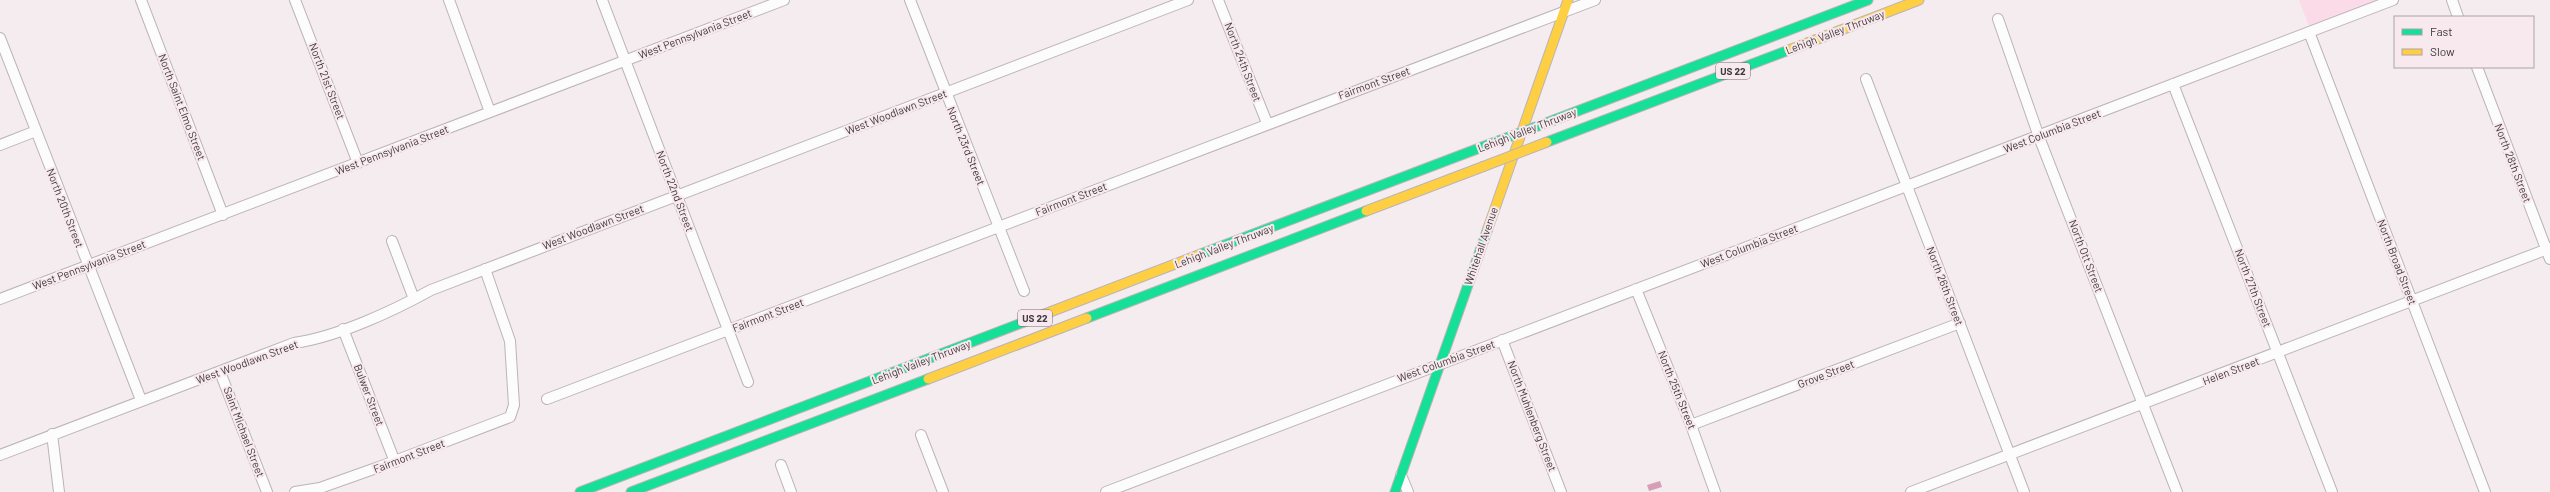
<svg xmlns="http://www.w3.org/2000/svg" width="2550" height="492" viewBox="0 0 2550 492" font-family="Barlow,sans-serif">
  <rect width="100%" height="100%" fill="#f4ecef"/>
  <path fill="#fadbe7" d="M2299,0H2377L2309,26Z"/>
  <path fill="#d5a0b6" d="M1660,481L1662,487L1649,491L1647,485Z"/>
  <g fill="none" stroke-linecap="round" stroke-linejoin="round">
    <defs>
      <path id="street" d="M141,0L223,215
        M295,0L358,163
        M449,0L490,112
        M602,0L748,382
        M910,0L1024,291
        M1218,0L1267,123
        M2452,0L2458,17
        M1998,19L2039,137L2177,492
        M2309,32L2485,492
        M0,38L141,400
        M2477,67L2550,259
        M1866,79L2024,492
        M2173,84L2332,492
        M0,145L36,131
        M392,241L414,299
        M1636,289L1691,425L1715,492
        M0,299L784,0
        M343,329L395,462
        M1502,340L1561,492
        M220,372L267,492
        M547,399L1595,0
        M1691,425L1960,323
        M52,434L59,492
        M921,435L943,492
        M0,455L294,343C337,337 393,311 431,290L1188,0
        M781,465L791,492
        M1401,475L1408,492
        M295,492L320,488L379,467L510,417L514,405L510,341L485,269
        M1106,492L2393,0
        M1911,492L2550,248"/>
      <path id="fast" d="M1554,120L1868,0
        M1547,142L1789,50
        M1201,254L1490,144
        M1087,318L1366,211
        M580,492L1037,317
        M631,492L928,379
        M1395,492L1487,231"/>
      <path id="slow" d="M1789,50L1919,0
        M1366,211L1482,167
        M1487,231L1568,0
        M1037,317L1201,254
        M928,379L1087,318"/>
    </defs>
    <use href="#street" stroke="#bbb4b7" stroke-width="12"/>
    <use href="#fast" stroke="#bbb4b7" stroke-width="11"/>
    <use href="#slow" stroke="#bbb4b7" stroke-width="11"/>
    <use href="#street" stroke="#fdfcfd" stroke-width="10"/>
    <use href="#fast" stroke="#16e098" stroke-width="9"/>
    <use href="#slow" stroke="#ffcf43" stroke-width="9"/>
    <defs>
      <path id="fast-bridge" d="M1490,144L1554,120"/>
      <path id="slow-bridge" d="M1482,167L1547,142"/>
    </defs>
    <use href="#fast-bridge" stroke="#bbb4b7" stroke-width="11" stroke-linecap="butt"/>
    <use href="#slow-bridge" stroke="#bbb4b7" stroke-width="11" stroke-linecap="butt"/>
    <use href="#fast-bridge" stroke="#16e098" stroke-width="9"/>
    <use href="#slow-bridge" stroke="#ffcf43" stroke-width="9"/>
  </g>
  <g text-anchor="middle" stroke-width="4" stroke-linejoin="round" paint-order="stroke">
    <g fill="#f8e9ee" stroke="#766e71" stroke-width="1">
      <rect x="1716" y="63" width="34" height="16" rx="3"/>
      <rect x="1018" y="310" width="34" height="16" rx="3"/>
    </g>
    <g font-size="10" font-weight="bold" fill="#3f3a3c">
      <text x="1733" y="75">US 22</text>
      <text x="1035" y="322">US 22</text>
    </g>
    <g font-size="11" fill="#3f3a3c" stroke="#f8e9ee">
      <text transform="translate(1835 32) rotate(-21)" y="4">Lehigh Valley Thruway</text>
      <text transform="translate(695 34) rotate(-21)" y="4">West Pennsylvania Street</text>
      <text transform="translate(1243 62) rotate(69)" y="4">North 24th Street</text>
      <text transform="translate(327 81) rotate(69)" y="4">North 21st Street</text>
      <text transform="translate(1374 83) rotate(-20)" y="4">Fairmont Street</text>
      <text transform="translate(182 107) rotate(69)" y="4">North Saint Elmo Street</text>
      <text transform="translate(896 112) rotate(-21)" y="4">West Woodlawn Street</text>
      <text transform="translate(1527 130) rotate(-21)" y="4">Lehigh Valley Thruway</text>
      <text transform="translate(2052 131) rotate(-21)" y="4">West Columbia Street</text>
      <text transform="translate(966 146) rotate(68)" y="4">North 23rd Street</text>
      <text transform="translate(392 150) rotate(-21)" y="4">West Pennsylvania Street</text>
      <text transform="translate(2513 163) rotate(69)" y="4">North 28th Street</text>
      <text transform="translate(675 191) rotate(69)" y="4">North 22nd Street</text>
      <text transform="translate(1071 199) rotate(-21)" y="4">Fairmont Street</text>
      <text transform="translate(65 208) rotate(69)" y="4">North 20th Street</text>
      <text transform="translate(593 227) rotate(-21)" y="4">West Woodlawn Street</text>
      <text transform="translate(1224 246) rotate(-21)" y="4">Lehigh Valley Thruway</text>
      <text transform="translate(1481 246) rotate(-71)" y="4">Whitehall Avenue</text>
      <text transform="translate(1749 246) rotate(-21)" y="4">West Columbia Street</text>
      <text transform="translate(2086 256) rotate(69)" y="4">North Ott Street</text>
      <text transform="translate(2397 262) rotate(69)" y="4">North Broad Street</text>
      <text transform="translate(89 265) rotate(-21)" y="4">West Pennsylvania Street</text>
      <text transform="translate(1945 286) rotate(69)" y="4">North 26th Street</text>
      <text transform="translate(2253 288) rotate(69)" y="4">North 27th Street</text>
      <text transform="translate(768 315) rotate(-21)" y="4">Fairmont Street</text>
      <text transform="translate(1446 361) rotate(-20)" y="4">West Columbia Street</text>
      <text transform="translate(247 362) rotate(-20)" y="4">West Woodlawn Street</text>
      <text transform="translate(921 362) rotate(-21)" y="4">Lehigh Valley Thruway</text>
      <text transform="translate(2231 371) rotate(-21)" y="4">Helen Street</text>
      <text transform="translate(1826 374) rotate(-21)" y="4">Grove Street</text>
      <text transform="translate(1677 390) rotate(68)" y="4">North 25th Street</text>
      <text transform="translate(369 395) rotate(69)" y="4">Bulwer Street</text>
      <text transform="translate(1532 416) rotate(69)" y="4">North Muhlenberg Street</text>
      <text transform="translate(244 432) rotate(69)" y="4">Saint Michael Street</text>
      <text transform="translate(409 456) rotate(-21)" y="4">Fairmont Street</text>
    </g>
  </g>
  <rect x="2394" y="16" width="140" height="52" fill="#f8e9ee" stroke="#aea3a7"/>
  <rect x="2402" y="29" width="20" height="6" fill="#16e098" stroke="#aea3a7"/>
  <text x="2430" y="36" font-size="12" fill="#3f3a3c">Fast</text>
  <rect x="2402" y="49" width="20" height="6" fill="#ffcf43" stroke="#aea3a7"/>
  <text x="2430" y="56" font-size="12" fill="#3f3a3c">Slow</text>
</svg>
